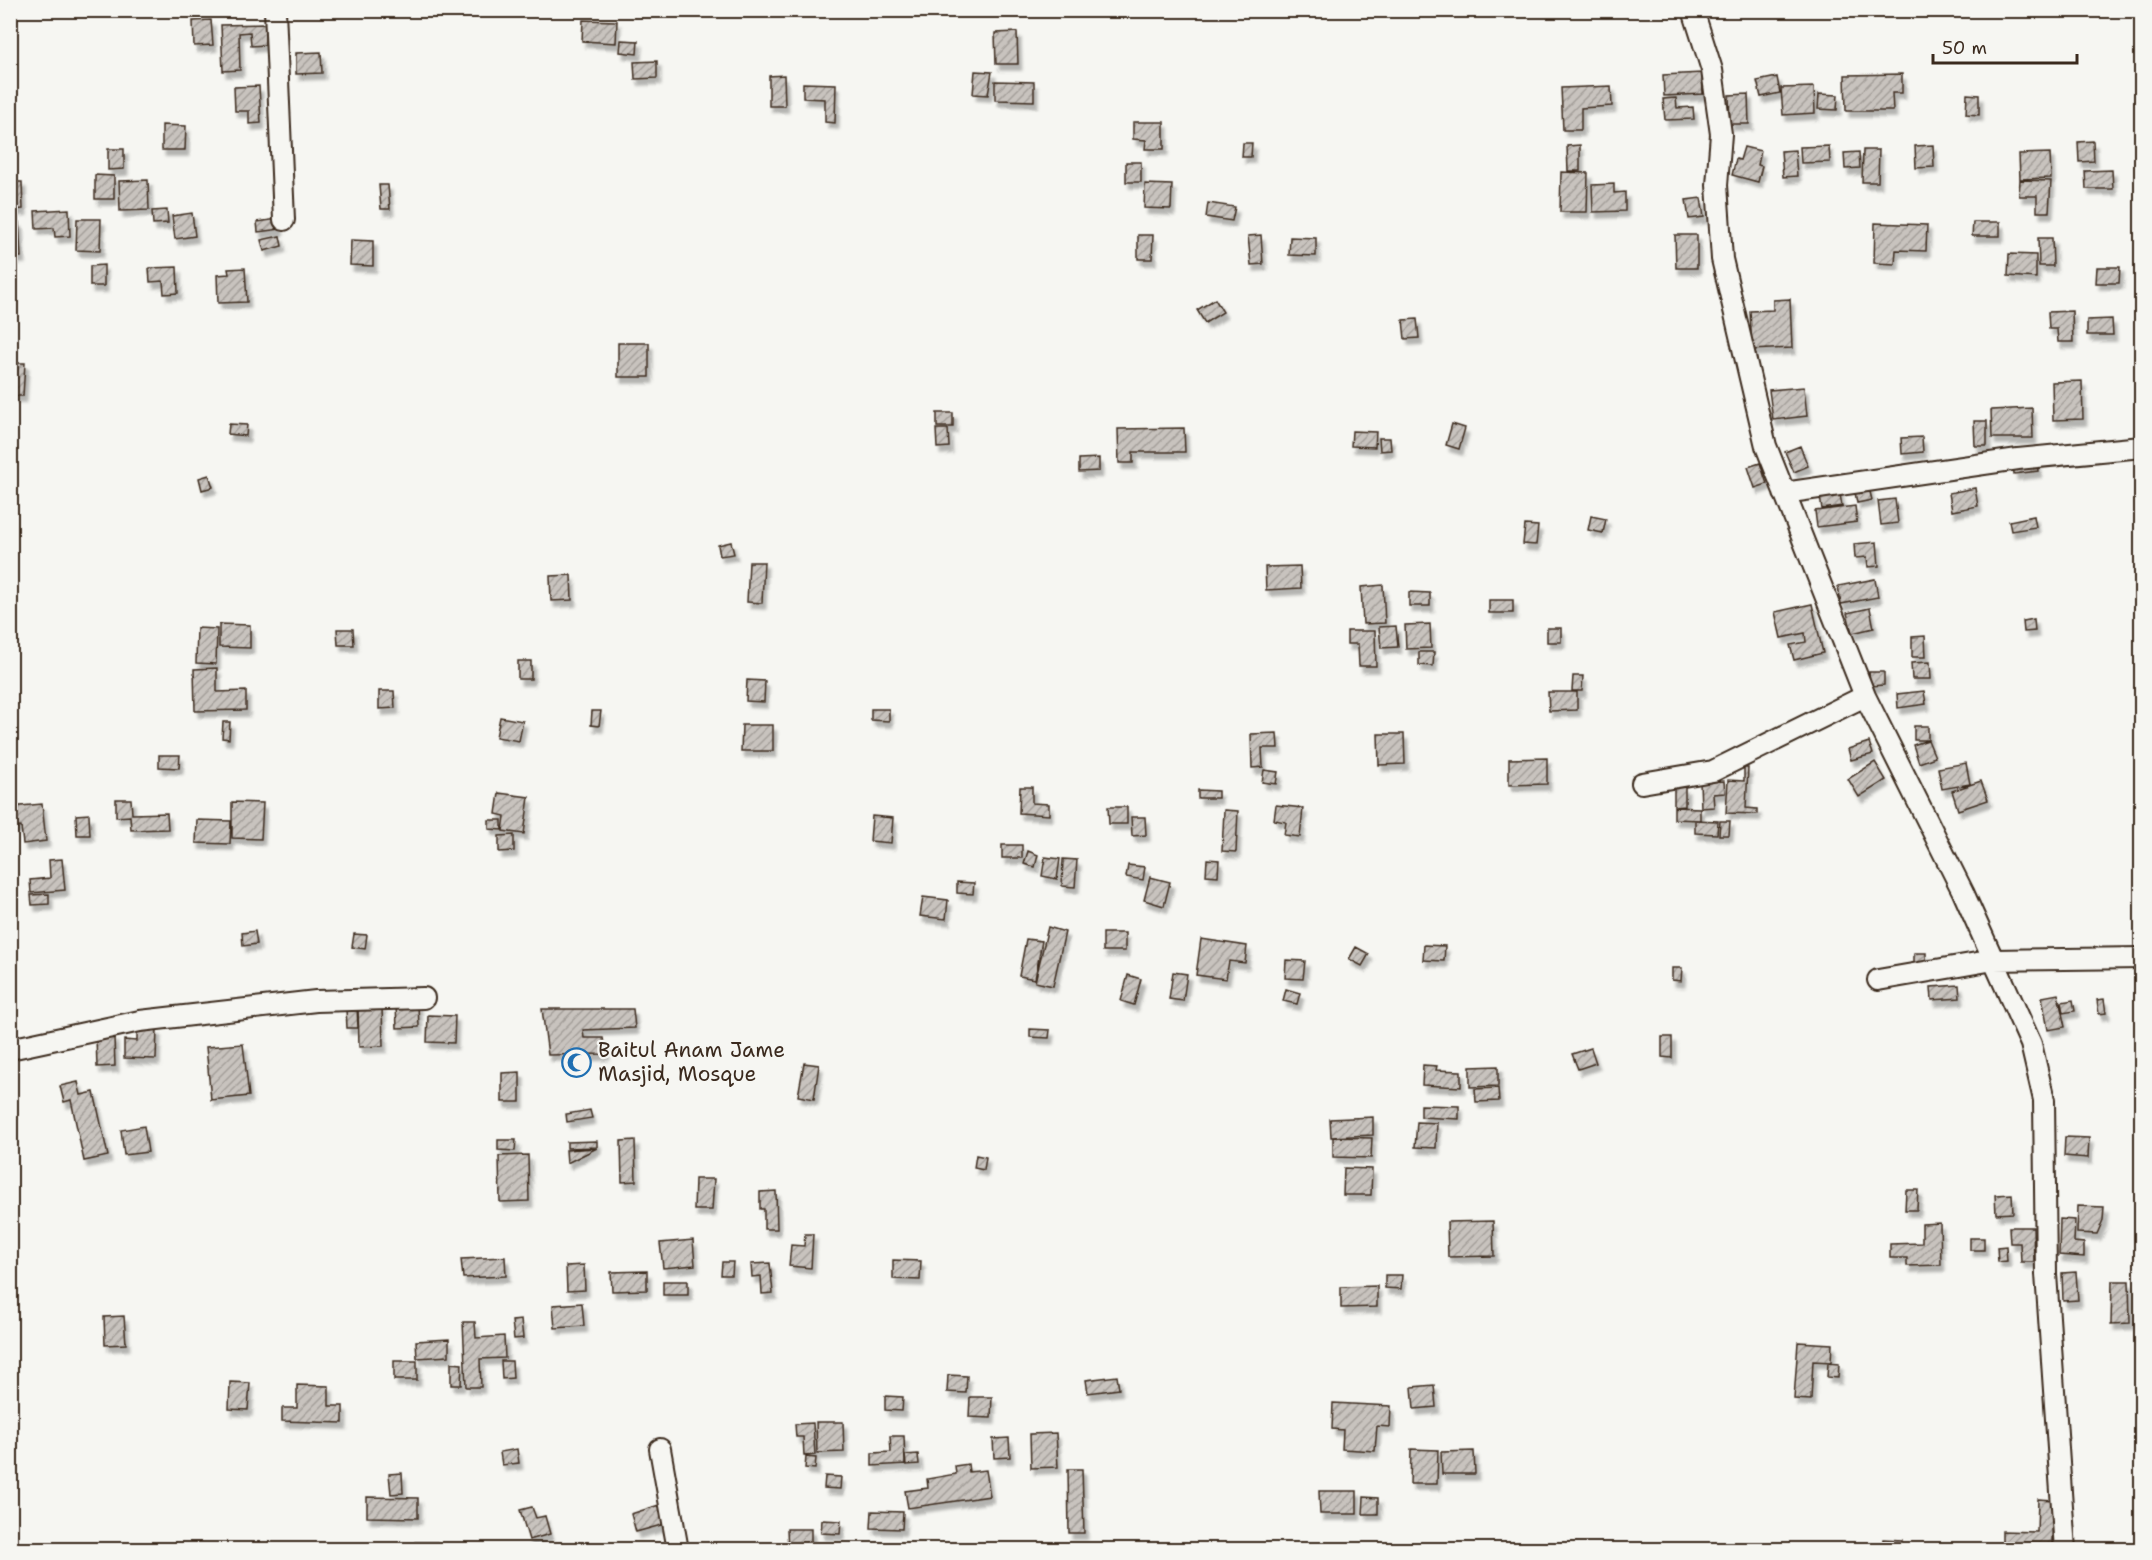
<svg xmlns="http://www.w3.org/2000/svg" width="2152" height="1560" viewBox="0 0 2152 1560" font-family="'Shantell Sans',sans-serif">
  <defs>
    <pattern id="building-hatch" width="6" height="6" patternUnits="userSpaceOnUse" patternTransform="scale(1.5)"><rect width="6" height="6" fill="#c8c3be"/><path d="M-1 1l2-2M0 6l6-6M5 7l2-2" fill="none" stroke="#a49f9a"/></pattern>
    <filter id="shadow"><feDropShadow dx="3.5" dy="6" stdDeviation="1.5" flood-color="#0004"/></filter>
  </defs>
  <rect width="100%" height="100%" fill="#f6f6f2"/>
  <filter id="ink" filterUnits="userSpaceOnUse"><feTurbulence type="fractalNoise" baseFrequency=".0167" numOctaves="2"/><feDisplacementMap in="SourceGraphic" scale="12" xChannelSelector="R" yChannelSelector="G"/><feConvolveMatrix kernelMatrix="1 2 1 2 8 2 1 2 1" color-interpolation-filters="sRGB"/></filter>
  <g filter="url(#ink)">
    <path fill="url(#building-hatch)" stroke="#3b2a1e" stroke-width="1.5" filter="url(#shadow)" d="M211,20L213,45L194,46L193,21Z
      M583,20L617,21L616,43L582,41Z
      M265,24V45L251,46L250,32L239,33L240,70L223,71L221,25Z
      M1017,32L1018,64H996L995,33Z
      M621,40L638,41L637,54L620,52Z
      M321,52L322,73L296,74V53Z
      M657,61V78L635,79L634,62Z
      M975,71L992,72L988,95L973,94Z
      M1702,73L1703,94L1664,96L1663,75Z
      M1902,74V93H1892L1893,111H1846L1845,75Z
      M784,75L785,106H769V76Z
      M1777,77L1780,93L1761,97L1757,81Z
      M995,81L1034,82V101L995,100Z
      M803,83L836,84L835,123L825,122V99L803,98Z
      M259,86L261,123L249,124V111H235L234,87Z
      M1611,86L1612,106L1581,108V130H1563L1561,88Z
      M1814,87L1815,113L1783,115L1781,88Z
      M1748,94L1749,124H1730L1729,95Z
      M1819,94L1838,95L1837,110L1818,109Z
      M1967,94L1979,95V115L1966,114Z
      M1676,98L1677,108L1693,107L1694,119L1665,120L1663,99Z
      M1133,122H1164V149H1145L1146,140L1133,139Z
      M162,125L186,126L185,150H162Z
      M2093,141L2094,161L2079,162L2078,142Z
      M1243,143H1252L1251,157H1242Z
      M1580,145V171H1568L1567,146Z
      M1933,145L1934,167L1916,168L1915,146Z
      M1829,146L1830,162L1801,163L1800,147Z
      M1744,147L1761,151L1758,165L1762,166L1758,182L1732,175L1736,159L1740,160Z
      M108,149H124V169L108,170Z
      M1795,150L1797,176L1783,177L1781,151Z
      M1863,150H1879L1878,182H1862Z
      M1859,152L1860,168L1845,169L1844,153Z
      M2050,153L2051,178L2020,179L2019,154Z
      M1126,162H1141V182H1126Z
      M2112,170L2113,189H2086L2085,171Z
      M1561,172L1588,173L1587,212H1560Z
      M95,175L114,176V199H95Z
      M148,180L149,210L120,211L119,181Z
      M2020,180L2051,181L2049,212H2037V196H2019Z
      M10,182H22L23,209L10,210Z
      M1145,184L1172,185L1171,209L1144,208Z
      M1614,184V193L1625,192V211L1593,212L1592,185Z
      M379,185H388L390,209H381Z
      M1701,198L1704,217L1689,219L1686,200Z
      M1208,203L1235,207L1232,221L1206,217Z
      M69,209L70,236L55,237L54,228L36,229L35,211Z
      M167,210L168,223L153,224L152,211Z
      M192,213L195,236L175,239L172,216Z
      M77,219H101L100,251L76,250Z
      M278,219L280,229L258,232L257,222Z
      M19,222L21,257H10V223Z
      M1973,222H2000V236H1972Z
      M1875,223L1927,225L1926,251L1896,250L1895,264L1874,263Z
      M1138,235H1153L1152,259H1138Z
      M1261,235L1263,264L1251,265L1248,236Z
      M1675,235H1697V268H1676Z
      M280,236L282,246L264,251L261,240Z
      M1290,237L1316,238V256L1289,255Z
      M2038,238H2052L2053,266H2039Z
      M351,240L373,241V266L350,265Z
      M2009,254L2036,255V278L2008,276Z
      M104,265V286H90V266Z
      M177,267L178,293L164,294L163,281L150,282L149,268Z
      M2097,267H2120L2119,283H2096Z
      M245,268L247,302L218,303L217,275L229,274L228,269Z
      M1215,299L1223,312L1205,323L1197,310Z
      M1790,299L1792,348L1752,350L1750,311L1773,310V300Z
      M2072,311L2073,342H2058L2057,329H2049L2048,312Z
      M1417,319L1419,338L1405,339L1403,320Z
      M2112,319L2113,335H2087V320Z
      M618,343H649V377H618Z
      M10,363H25L23,396H10Z
      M2082,381L2083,419L2053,420L2052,382Z
      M1804,387L1807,416L1773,420L1769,390Z
      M2032,408L2033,438H1992L1991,410Z
      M937,413H953V427H937Z
      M1974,421H1987V446H1975Z
      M229,424L247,425L246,436L228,434Z
      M1452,424L1465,428L1459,449L1446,445Z
      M1184,428L1185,452H1133V463H1119L1118,429Z
      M936,429H948L949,447L937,448Z
      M1352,431L1376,432L1375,447L1351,446Z
      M1922,437L1923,452L1902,454L1901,438Z
      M1379,438H1390L1391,450L1380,451Z
      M1800,446L1808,466L1794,472L1785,452Z
      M1099,458V471L1079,472V459Z
      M2037,460L2038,471L2014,474L2013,463Z
      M1760,463L1767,484L1755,488L1748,467Z
      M209,475L213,487L202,490L199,478Z
      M1868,484L1872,500L1857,503L1854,487Z
      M1839,488L1842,506L1822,509L1819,491Z
      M1975,488L1978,506L1952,511L1949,493Z
      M1895,499L1898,523L1881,525L1878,501Z
      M1855,506L1857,522L1817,527L1815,511Z
      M1591,516L1606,519L1603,533L1588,530Z
      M2034,516L2036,527L2011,531L2009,521Z
      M1525,525L1538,526L1536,545L1523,544Z
      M731,542L734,554L720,556L718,545Z
      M1877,542L1879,566L1868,567L1867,557L1855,558L1854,544Z
      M749,562H764L762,603L747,602Z
      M1300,566L1301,588L1266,590L1265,567Z
      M571,575L572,600L551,601L550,576Z
      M1875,579L1878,597L1841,604L1838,586Z
      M1383,585L1385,623L1363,624L1361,587Z
      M1409,592L1430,593V606H1409Z
      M1489,600H1513V613H1489Z
      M1812,604L1823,653L1794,660L1790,645L1806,642L1805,633L1781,638L1775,612Z
      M1870,608L1874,628L1852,633L1847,613Z
      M2034,619L2035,631L2024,632L2023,621Z
      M219,624L250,625V648L219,647Z
      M1430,624L1431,648L1406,649L1405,625Z
      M1396,626L1398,647L1381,648L1379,627Z
      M197,628L217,629L216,664L196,663Z
      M1547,628H1561V642H1547Z
      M337,629H353L354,645H338Z
      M1347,631H1375L1376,666H1359L1358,644H1347Z
      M1925,636L1926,657H1912V637Z
      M1419,652H1434L1433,666L1419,665Z
      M518,661H531V679H518Z
      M1930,662L1931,679H1912L1911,663Z
      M217,668V692L246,691V710L195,711L194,669Z
      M1869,672H1884V685L1870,686Z
      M1573,676H1583L1582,691H1572Z
      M747,680L765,681L764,702L746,701Z
      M379,691H394L395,708L379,709Z
      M1924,691L1926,704L1898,708L1897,694Z
      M1548,692H1577V710L1549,711Z
      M871,709H889V721L871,720Z
      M592,711H601L599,726L591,725Z
      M500,717L523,721L519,741L496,737Z
      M223,722H230L229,739L222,738Z
      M742,725H773V751H741Z
      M1914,726H1928V740H1914Z
      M1277,733L1278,748H1262L1263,767L1252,768L1251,734Z
      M1378,734H1404L1405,764L1379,765Z
      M1928,740L1935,757L1919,763L1913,745Z
      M1869,742L1873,754L1851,760L1848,749Z
      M159,755H180L179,768L159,767Z
      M1547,758V784L1509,785V759Z
      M1875,762L1886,780L1859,797L1848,779Z
      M1966,763L1970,784L1942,789L1938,768Z
      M1744,768H1748L1746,808L1757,809V814L1726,813L1728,780L1744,781Z
      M1264,770L1278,772L1276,784L1262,782Z
      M1724,781L1725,793L1713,794L1714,807L1701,808L1700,782Z
      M1981,781L1988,800L1958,810L1952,791Z
      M1020,787H1032V803L1049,804V815L1019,813Z
      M1674,787H1685V806L1674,807Z
      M1198,790L1218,791V798H1198Z
      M499,793L529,797L524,834L503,831L505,816L496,814Z
      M116,799H131L132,814L167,813L168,829L131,830L130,816L116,817Z
      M232,802L263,803L261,839L232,838Z
      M42,804L46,841L23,844L21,827L11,828L10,807Z
      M1276,805L1303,808L1300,837L1284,835L1286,822L1274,820Z
      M1108,807H1127V824H1109Z
      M1674,807L1700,808V820L1674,819Z
      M1224,810L1238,811L1236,852L1222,851Z
      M89,814L90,835H77L76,815Z
      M872,816L893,818L891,843L870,841Z
      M1131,817H1145L1146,835L1132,836Z
      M197,820L231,821L230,844L196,843Z
      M489,820H502V830L489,829Z
      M1695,820L1718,821L1717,834L1695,833Z
      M1720,821H1730L1729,835H1719Z
      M514,835V851L499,852V836Z
      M1002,845H1022V858H1002Z
      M1028,851L1038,855L1035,867L1024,864Z
      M1045,857L1060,859L1057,879L1042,876Z
      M62,859L65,890L31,893L30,880L50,878L49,860Z
      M1063,859L1077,860L1075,887L1062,886Z
      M1207,859L1219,860L1218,876L1206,875Z
      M1128,865L1145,867L1143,880L1126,877Z
      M1150,877L1170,882L1164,906L1144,900Z
      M957,882L974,883L973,894L957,893Z
      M49,894V904L32,905L31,895Z
      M923,897L948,900L946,919L920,916Z
      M1048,927L1065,932L1053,986L1035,982Z
      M255,931L257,944L243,946L242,933Z
      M1103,933H1125V951H1103Z
      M354,934L367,935L365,949L352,947Z
      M1026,939L1042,941L1035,979L1019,976Z
      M1201,939L1247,946L1245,963L1229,961L1226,979L1196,975Z
      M1424,945L1445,946L1444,961L1423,960Z
      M1356,947L1369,954L1362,966L1349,959Z
      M1914,953H1926V965H1914Z
      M1286,960L1305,961L1303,979L1285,978Z
      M1672,968H1682L1681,981L1672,980Z
      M1173,972L1187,974L1183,1001L1169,999Z
      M1128,975L1141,979L1134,1005L1121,1001Z
      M1959,985L1960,998L1932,1000L1931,987Z
      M1286,989L1300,993L1297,1004L1283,1001Z
      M2058,994L2065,1027L2048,1030L2042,997Z
      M2104,999L2106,1013L2099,1014L2097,1000Z
      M2073,1000L2075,1011L2063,1013L2061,1002Z
      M418,1004L419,1027L397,1028L396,1005Z
      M382,1006L383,1046L359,1047L358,1007Z
      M357,1008L358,1028H347L346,1009Z
      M542,1009H633L635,1028L583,1030L584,1038H603L606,1054L548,1055Z
      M428,1015L455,1016L454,1043L427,1042Z
      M1030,1029L1050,1030L1049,1038L1030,1037Z
      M137,1030H157L156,1059L124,1058V1040L137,1041Z
      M96,1037H114L115,1066L97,1067Z
      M1662,1037H1672V1058L1662,1057Z
      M243,1044L249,1096L211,1100L206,1047Z
      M1591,1048L1596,1063L1578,1069L1572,1054Z
      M804,1063L819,1065L814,1099L798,1096Z
      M1423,1065L1437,1066L1436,1070L1461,1071V1087L1422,1085Z
      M1498,1066V1086L1470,1087V1067Z
      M520,1072V1102H502V1073Z
      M78,1082L81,1095L94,1092L108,1156L84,1161L71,1100L64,1102L60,1086Z
      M1498,1088L1499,1101L1476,1102L1475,1089Z
      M1421,1105L1459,1106V1119L1421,1117Z
      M590,1110L592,1118L567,1122L566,1114Z
      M1373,1117V1135L1331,1137L1330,1119Z
      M1417,1122L1437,1123L1436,1148L1415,1147Z
      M144,1126L148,1152L124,1155L121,1130Z
      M1333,1137L1372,1138L1371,1158L1333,1157Z
      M2065,1137L2089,1138L2088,1158L2064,1156Z
      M498,1140H516L515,1151L498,1150Z
      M635,1140L636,1181L622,1182L621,1141Z
      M597,1141V1147L567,1148V1142Z
      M597,1148L567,1163L566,1150Z
      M528,1155L529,1201L500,1202L499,1156Z
      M976,1155L986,1157L984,1170L974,1168Z
      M1344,1168L1372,1169L1371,1195H1343Z
      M695,1179H714L712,1210H694Z
      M1906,1190H1918L1917,1210H1905Z
      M776,1191L777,1229H764V1209H760V1192Z
      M2012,1194L2013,1213L1996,1214L1995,1195Z
      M2078,1206L2104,1207L2103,1220L2097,1234L2077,1233Z
      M2060,1219L2075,1220L2074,1242L2084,1243V1257L2059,1255Z
      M1493,1221L1494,1256L1448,1257L1447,1222Z
      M1940,1223L1941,1265L1907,1266V1258H1890V1244L1922,1243V1224Z
      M2009,1227H2033L2034,1262H2021L2020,1243H2010Z
      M805,1234H813L811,1268L789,1266L791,1245L804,1246Z
      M1970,1238H1984V1250H1970Z
      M693,1240L695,1265L663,1268L660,1243Z
      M2006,1246L2007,1261L1998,1262L1997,1247Z
      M505,1257L506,1276L463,1278L461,1259Z
      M893,1260L921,1261L920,1280L893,1279Z
      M722,1262H733L732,1275H721Z
      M770,1263L773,1293L762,1294L761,1276L752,1277L751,1264Z
      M584,1265L585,1290L567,1291L566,1266Z
      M647,1271V1290L612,1291L611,1272Z
      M2076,1272L2078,1300L2063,1301L2062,1273Z
      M1385,1275H1402L1401,1289L1385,1288Z
      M663,1281H688V1295H663Z
      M2112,1281H2129L2130,1323L2111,1324Z
      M1377,1286V1307L1341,1308V1287Z
      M582,1303L584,1326L555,1328L553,1305Z
      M124,1316L126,1344L105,1345L104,1317Z
      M521,1320L523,1338L514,1339L512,1321Z
      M463,1322H475L476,1338L504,1336L505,1358L480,1359L481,1387H466Z
      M449,1339V1356L417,1358L416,1341Z
      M1798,1342L1832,1344L1831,1362L1813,1361L1811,1400L1794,1399Z
      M394,1361H417V1380H394Z
      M501,1361H512L513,1378L502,1379Z
      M451,1363L462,1364L461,1385H451Z
      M1828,1363L1839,1364L1838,1378L1827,1377Z
      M948,1375L967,1376L966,1393L947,1392Z
      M1117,1376L1119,1389L1088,1393L1086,1380Z
      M230,1382L250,1383L248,1410L229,1409Z
      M297,1385L329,1386V1406H343V1423L282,1421V1408H297Z
      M1434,1385L1436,1407L1414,1409L1412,1387Z
      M885,1396L903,1397L902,1411L885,1410Z
      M970,1397H992L991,1418L969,1417Z
      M1333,1403L1391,1406L1390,1427L1377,1426L1375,1451L1342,1449L1343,1430L1332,1429Z
      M816,1422H843L844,1452L817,1453Z
      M813,1423L815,1455L804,1456L803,1437H796L795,1424Z
      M1056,1433L1058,1467L1031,1468L1030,1434Z
      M890,1436H904L905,1464L872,1466V1453L891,1452Z
      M1009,1438L1010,1457L994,1458L993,1439Z
      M517,1449L519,1463L502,1465L500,1452Z
      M1411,1449L1438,1450L1437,1484H1410Z
      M1474,1451L1475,1474H1442L1441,1452Z
      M918,1454L919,1464L906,1465L905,1455Z
      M806,1457L816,1458L815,1469L805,1468Z
      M968,1464L969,1472L986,1470L990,1496L908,1508L905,1491L928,1488L927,1479L956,1474L955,1466Z
      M1068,1469H1082L1084,1533H1069Z
      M402,1473L403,1493L391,1494L389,1474Z
      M825,1476L841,1477L840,1489L824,1488Z
      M1319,1491H1357V1514H1320Z
      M367,1497L418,1498V1518L367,1517Z
      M1364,1497L1378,1498V1514H1363Z
      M2038,1499L2053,1500L2052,1544L2002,1543V1531L2037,1532Z
      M659,1505L665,1524L636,1532L631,1514Z
      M532,1507L536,1518L545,1516L550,1534L529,1540L520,1510Z
      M872,1511L903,1512L902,1529L871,1528Z
      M822,1520L841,1521L840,1534L821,1533Z
      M787,1529H811V1550L788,1549Z
      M1883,1539L1902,1540V1550H1882Z
      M415,1542H437V1550H415Z
      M2043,1544V1550H2023V1546Z
      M2013,1545V1550H1975V1546Z"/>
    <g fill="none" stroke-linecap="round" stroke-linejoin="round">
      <defs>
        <path id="minor" d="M275,10L284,220
          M1693,10L1712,70L1721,134L1717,185L1722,259L1766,446L1865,696L1963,892L2031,1044L2044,1100L2046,1274L2065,1550
          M1784,493L2018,459L2142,447
          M1642,783L1713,771L1865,696
          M1878,980L1994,960L2142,958
          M10,1049L140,1021L316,1001L424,998
          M660,1449L678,1550"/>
      </defs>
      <use href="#minor" stroke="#3b2a1e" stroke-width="24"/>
      <use href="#minor" stroke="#f6f6f2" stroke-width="20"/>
    </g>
  </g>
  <defs>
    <symbol id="mosque-ring" viewBox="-11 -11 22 22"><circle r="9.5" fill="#f6f6f2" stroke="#1f6fb2" stroke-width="1.5"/><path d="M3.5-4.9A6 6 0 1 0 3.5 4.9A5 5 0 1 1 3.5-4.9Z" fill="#1f6fb2"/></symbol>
  </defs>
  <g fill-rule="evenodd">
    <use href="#mosque-ring" x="560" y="1046" width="33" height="33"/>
  </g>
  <g text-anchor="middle" stroke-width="4.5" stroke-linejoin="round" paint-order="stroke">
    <g font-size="21" fill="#3b2a1e" stroke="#f6f6f2" text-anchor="start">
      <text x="598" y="1057">Baitul Anam Jame<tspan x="598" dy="24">Masjid, Mosque</tspan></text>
    </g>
  </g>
  <rect width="2152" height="1560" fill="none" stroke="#f6f6f2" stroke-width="36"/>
  <rect x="18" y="18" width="2116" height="1524" fill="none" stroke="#3b2a1e" stroke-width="2" filter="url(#ink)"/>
  <path d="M1933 54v9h144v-9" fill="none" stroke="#3b2a1e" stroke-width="3"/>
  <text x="1942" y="54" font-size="18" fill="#3b2a1e" stroke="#f6f6f2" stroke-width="4.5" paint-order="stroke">50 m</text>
</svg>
